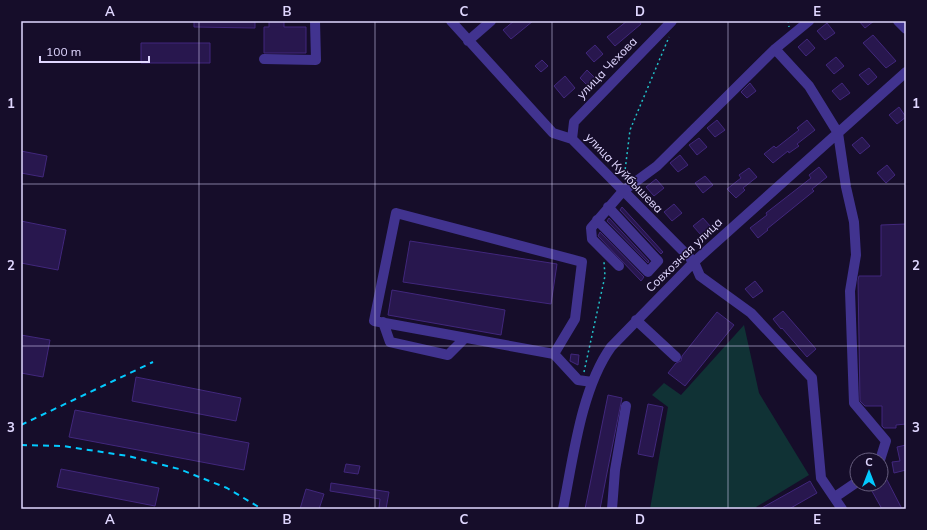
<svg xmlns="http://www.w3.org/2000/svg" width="927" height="530" viewBox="0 0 927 530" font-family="Mulish,sans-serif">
  <rect width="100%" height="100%" fill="#160d2a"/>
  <path fill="#103235" d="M744,325L759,393L809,475L756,507L757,509H650L668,407L652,395L664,383L681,395Z"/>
  <path fill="#28174e" stroke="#41277c" d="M194,21H255V28L194,27Z
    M269,21H284V27H306V53H264V27H269Z
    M514,21H533L511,39L503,30Z
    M627,21H639L641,24L615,46L607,37Z
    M859,21H874L865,28Z
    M827,23L835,33L825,40L817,31Z
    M873,35L896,61L886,68L863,43Z
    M807,39L815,48L806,56L798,47Z
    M141,43H210V63H141Z
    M595,45L603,54L594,62L586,53Z
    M836,57L844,66L834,74L826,65Z
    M542,60L548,66L541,72L535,66Z
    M869,68L877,77L868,85L859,75Z
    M587,70L598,81L591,89L580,78Z
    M565,76L575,88L564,98L554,86Z
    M750,83L756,91L747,98L741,92Z
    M842,83L850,93L840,100L832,91Z
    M899,107L906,117L897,124L889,115Z
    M717,120L725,130L715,137L707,128Z
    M807,120L815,130L797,144L799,146L789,153L788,151L773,163L764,154L774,146L776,148L799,130L797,128Z
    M862,137L870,146L860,154L852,145Z
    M699,138L707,147L697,155L689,145Z
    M21,151L47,156L43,177L21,173Z
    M680,155L688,165L678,172L670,163Z
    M887,165L895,175L886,183L877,173Z
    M819,167L827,177L812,189L814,191L767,229L768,230L758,238L750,228L767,215L766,213L811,178L809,175Z
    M749,168L757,177L743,188L745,190L736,198L727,189L741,178L739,175Z
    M705,176L713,185L703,193L695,183Z
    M656,179L664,188L654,196L646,187Z
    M674,204L682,213L672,221L664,212Z
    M622,207L663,252L661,254L620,210Z
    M609,218L649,261L648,263L607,221Z
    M703,218L711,227L701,235L693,226Z
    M21,221L66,230L58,270L21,263Z
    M906,224V424L896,425V428H884L882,426V406H865L860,401L858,280L859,276H881V225Z
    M600,232L644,277L641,281L598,236Z
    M410,241L557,264L551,304L403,282Z
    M755,281L763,291L753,298L745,289Z
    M392,290L505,310L501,335L388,315Z
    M783,311L816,349L807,357L782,328L781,329L773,319Z
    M717,312L734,325L685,386L668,373L676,363L681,361L682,356Z
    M21,335L50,340L43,377L21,373Z
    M571,354L579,355L578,365L570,361Z
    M136,377L241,398L236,421L132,401Z
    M608,395L622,398L606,478L600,509H585Z
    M648,404L663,407L653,457L638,454Z
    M75,410L249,443L244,470L69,437Z
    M906,445V470L894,473L892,462L900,461L897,447Z
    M346,464L360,466L358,474L344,472Z
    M61,469L159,488L155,506L57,487Z
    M885,476L902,509H882L868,484H881V479Z
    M810,481L817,493L789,509H760Z
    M331,483L389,492L386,509L379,508L380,499L330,491Z
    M306,489L324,494L319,509H300Z"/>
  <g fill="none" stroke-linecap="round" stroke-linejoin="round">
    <path stroke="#22c0c8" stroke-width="1.5" stroke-dasharray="2 3" stroke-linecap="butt" d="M788,21L789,27
      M624,179L630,130L669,37
      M584,372L605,276L604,262"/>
    <path stroke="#41338f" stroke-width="10" d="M451,21L553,133L572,139L694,262L700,276L751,313L812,378L821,478L842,509
      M898,21L906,29
      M468,41L491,21
      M775,49L809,86L838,133L846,187L854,222L856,255L850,291L854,403L886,441L880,460
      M264,59L316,60L315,21
      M572,139L574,122L672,21
      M597,220L648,272L658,261L608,207
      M619,266L592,239L591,228L623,191L657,166L775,49L809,21
      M636,320L676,357
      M383,322L390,342L448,355L465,338
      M554,354L374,321L396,213L582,262L575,319L554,354L578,380L592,382
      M835,497L857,482
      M563,509C573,459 581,389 611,347L694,262L906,72
      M612,509L615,470L626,406"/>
    <path stroke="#03caff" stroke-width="2" stroke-dasharray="6 5" stroke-linecap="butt" d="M21,425L153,362
      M21,445L63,446L128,456L179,469L227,488L262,509"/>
  </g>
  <path fill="none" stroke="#e0d7ff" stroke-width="1" stroke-opacity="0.55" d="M199,21V509M375,21V509M552,21V509M728,21V509M21,184H906M21,346H906"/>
  <g text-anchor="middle" stroke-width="3" stroke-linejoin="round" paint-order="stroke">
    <g font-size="12" fill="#e0d7ff" stroke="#160d2a">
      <text transform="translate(607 68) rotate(-46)" y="4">улица Чехова</text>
      <text transform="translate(624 173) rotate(46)" y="4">улица Куйбышева</text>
      <text transform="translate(684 255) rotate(-44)" y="4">Совхозная улица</text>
    </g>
  </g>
  <rect width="927" height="530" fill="none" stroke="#160d2a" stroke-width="44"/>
  <g transform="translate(869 472)"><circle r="19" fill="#160d2a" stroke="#675e7f"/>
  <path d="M0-3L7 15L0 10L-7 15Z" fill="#03caff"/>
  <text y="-6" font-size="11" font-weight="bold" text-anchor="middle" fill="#e0d7ff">С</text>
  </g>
  <path d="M40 56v6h109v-6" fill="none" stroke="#e0d7ff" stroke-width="2"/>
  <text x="46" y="56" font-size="12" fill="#e0d7ff" stroke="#160d2a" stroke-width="3" paint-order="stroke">100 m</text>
  <rect x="22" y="22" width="883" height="486" fill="none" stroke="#e0d7ff" stroke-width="1.5"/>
  <g font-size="13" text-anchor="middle" font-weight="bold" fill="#e0d7ff">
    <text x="110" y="16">A</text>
    <text x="287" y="16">B</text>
    <text x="464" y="16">C</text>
    <text x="640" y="16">D</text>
    <text x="817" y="16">E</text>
    <text x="11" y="108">1</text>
    <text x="916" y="108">1</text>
    <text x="11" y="270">2</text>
    <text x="916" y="270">2</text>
    <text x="11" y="432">3</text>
    <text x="916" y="432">3</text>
    <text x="110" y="524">A</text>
    <text x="287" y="524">B</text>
    <text x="464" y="524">C</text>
    <text x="640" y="524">D</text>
    <text x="817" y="524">E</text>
  </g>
</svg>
